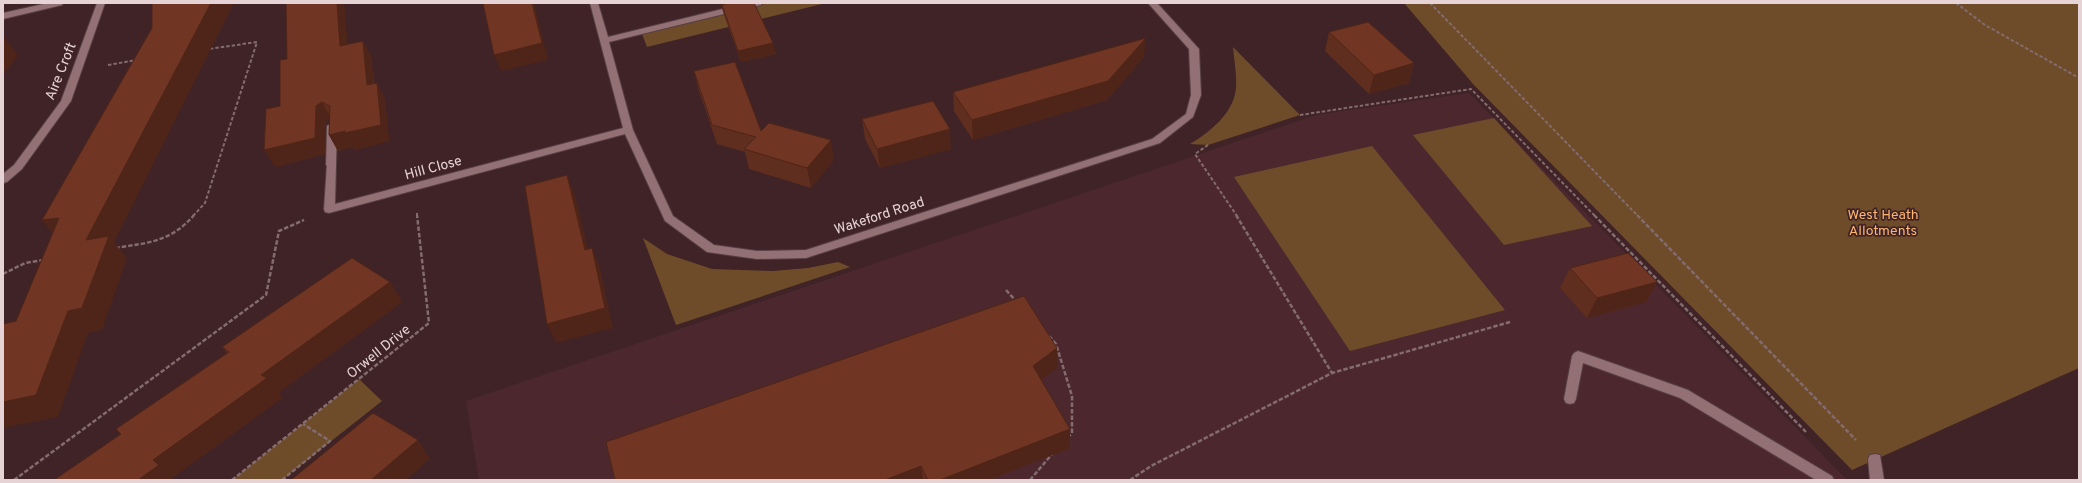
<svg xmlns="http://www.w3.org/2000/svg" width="2082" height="483" viewBox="0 0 2082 483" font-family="Overpass,sans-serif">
  <rect width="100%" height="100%" fill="#3f2327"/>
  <path fill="#4c282e" d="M1469,93L1847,480H479L466,401L1316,115Z"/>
  <path fill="#6e4c2a" d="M768,3H826L647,47L642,34Z
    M1404,3H2079V368L1852,470L1474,85Z
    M1233,47L1300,115L1208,145L1190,144C1210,132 1234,113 1236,88C1237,75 1234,60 1233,47Z
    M1494,118L1592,226L1504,245L1413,135Z
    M1372,146L1505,310L1350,351L1234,177Z
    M643,238L667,254L712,269L773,271L808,268L838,262L850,267L676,325Z
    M359,379L382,401L282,480H232Z"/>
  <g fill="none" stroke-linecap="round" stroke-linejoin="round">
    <defs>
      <path id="service" d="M332,123L337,126L336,165L331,168L326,165L327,126Z
        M1578,351L1688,390L1832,476L1834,480H1816L1680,398L1583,363L1576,399L1574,403L1570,404L1566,403L1564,399L1572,356L1574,353Z
        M1875,454L1880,455L1884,480H1870L1868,459L1870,455Z"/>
      <path id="minor" d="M48,3H63L62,5L3,19V13Z
        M97,3H105L71,101L22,169L7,182L3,183V174L14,165L61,101Z
        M590,3H598L608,37L747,3H762L761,5L609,42L633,130L673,216L714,245L757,251L806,250L1152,139L1186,114L1191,95L1189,49L1148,3H1157L1199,49L1201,95L1193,117L1160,143L806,258L757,259L707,252L665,221L625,134L329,213L325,212L324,209L327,163H335L336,165L335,204L623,128Z"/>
    </defs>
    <use href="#service" stroke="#573f43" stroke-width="2"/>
    <use href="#minor" stroke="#573f43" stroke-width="2"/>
    <path stroke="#836b6e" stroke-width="2" stroke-dasharray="3.5 2" stroke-linecap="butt" d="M1430,3L1638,216
      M1956,3L1985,25L2079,78
      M108,65L137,60
      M1300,115L1471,89L1595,216
      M1208,145L1195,154L1237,216
      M417,213V216
      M193,216L205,203L257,42L209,49"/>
    <path stroke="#836b6e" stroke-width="2.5" stroke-dasharray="4.5 2" stroke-linecap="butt" d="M1236,215L1332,373
      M1594,215L1806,432
      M1637,215L1856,440
      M115,248C147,243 171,242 194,215
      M3,274L25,263L43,260
      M1006,290L1016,301
      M1049,336L1056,344L1072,396V433L1068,437
      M14,480L266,295L279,231L304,220
      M232,480L429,323L417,215
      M282,480L330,441L303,424
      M1030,480L1053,453
      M1130,480L1151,466L1332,373L1510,322"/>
    <use href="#service" fill="#927074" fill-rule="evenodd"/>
    <use href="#minor" fill="#927074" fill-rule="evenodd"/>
  </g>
  <path fill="#602e1e" d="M286,3H344L347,45L363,41L371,57L374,83H377L385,99L389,141L354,150L353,147L338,151L329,135V119L326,122L325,154L275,167L280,106L287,59Z
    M720,3H754L776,54L741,62L724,15L722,8H721Z
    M1329,32L1414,63L1409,83L1369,94L1325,51Z
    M1144,57L1107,100L973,140L954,111L953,92Z
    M694,71L761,131L834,160L811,188L749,169L745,152L717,144L699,91Z
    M862,119L951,149L880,168L865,139Z
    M1570,268L1657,282L1646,302L1587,318L1560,288Z
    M390,282L402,302L278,393L282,398L172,478L120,434L116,429L227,353L222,347Z
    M1057,368L1041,380L1070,448L989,480H615Z"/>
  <path fill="#4e2518" d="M211,3H234L114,242L127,258L102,330L88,333L58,417L3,428V402L86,240Z
    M337,3H344L349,62L340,46Z
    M532,3H534L548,60L501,71L494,55Z
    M720,3H744L722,5V8H721Z
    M3,36L18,56L3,74Z
    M1146,38L1144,57L1107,100L973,140L972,120Z
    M363,41L371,57L375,101L367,85Z
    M773,43L776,54L741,62L738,51Z
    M1414,63L1409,83L1369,94L1374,75Z
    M377,83L385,99L389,141L354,150L353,147L338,151L329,135L345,131Z
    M322,102L331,118L326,122L325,154L275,167L264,150L316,106Z
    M950,129L951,149L880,168L877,149Z
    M831,140L834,160L811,188L807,168Z
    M567,175L575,195L593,270L585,250Z
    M59,218L60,242L42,220Z
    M592,248L600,268L613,328L556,343L547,324Z
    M390,282L402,302L278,393L282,398L172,478L174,480H138L153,460L261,375Z
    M1657,282L1646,302L1587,318L1597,298Z
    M1057,348V368L1033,386V366Z
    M1070,429V448L989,480H940Z
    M418,440L430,459L406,480H371Z
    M921,466L923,480H885Z"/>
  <path fill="#703523" stroke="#4e2518" d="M152,3H211L86,240L109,236L82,308L68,311L36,395L3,402V324L16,321L59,218L42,220L152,28Z
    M286,3H337L340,46L363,41L367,85L377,83L381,125L345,133V131L329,135L330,106L322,102L316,106L315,138L264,150L266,109L280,106V60L287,59Z
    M483,3H532L542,43L494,55Z
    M728,3H754L773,43L738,51L722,5Z
    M1368,22L1414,63L1374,75L1329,32Z
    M1146,38L1108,81L972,120L953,92Z
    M735,62L761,131L769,123L831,140L807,168L744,149L756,137L712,125L694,71Z
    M933,101L950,129L877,149L862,119Z
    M567,175L585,250L592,248L605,308L547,324L525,186Z
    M1628,253L1657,282L1597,298L1570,268Z
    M352,258L390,282L261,375L267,378L153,460L159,465L138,480H54L121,434L116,429L229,352L222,347Z
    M1024,296L1057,348L1033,366L1070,429L940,480H928L921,466L885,480H615L606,442Z
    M373,413L418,440L371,480H291Z"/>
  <g text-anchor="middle" stroke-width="3.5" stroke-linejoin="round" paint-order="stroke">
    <g font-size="14" fill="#e6d3d5" stroke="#3f2327">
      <text transform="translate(60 71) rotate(-68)" y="5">Aire Croft</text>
      <text transform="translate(433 167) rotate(-15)" y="5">Hill Close</text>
      <text transform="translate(879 215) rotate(-18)" y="5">Wakeford Road</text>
      <text transform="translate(378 351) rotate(-39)" y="5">Orwell Drive</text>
    </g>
    <g font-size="14" fill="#fcb670" stroke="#3f2327">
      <text x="1883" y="219">West Heath<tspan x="1883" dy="16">Allotments</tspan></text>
    </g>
  </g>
  <rect width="2082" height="483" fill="none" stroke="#e6d3d5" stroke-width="8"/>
</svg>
